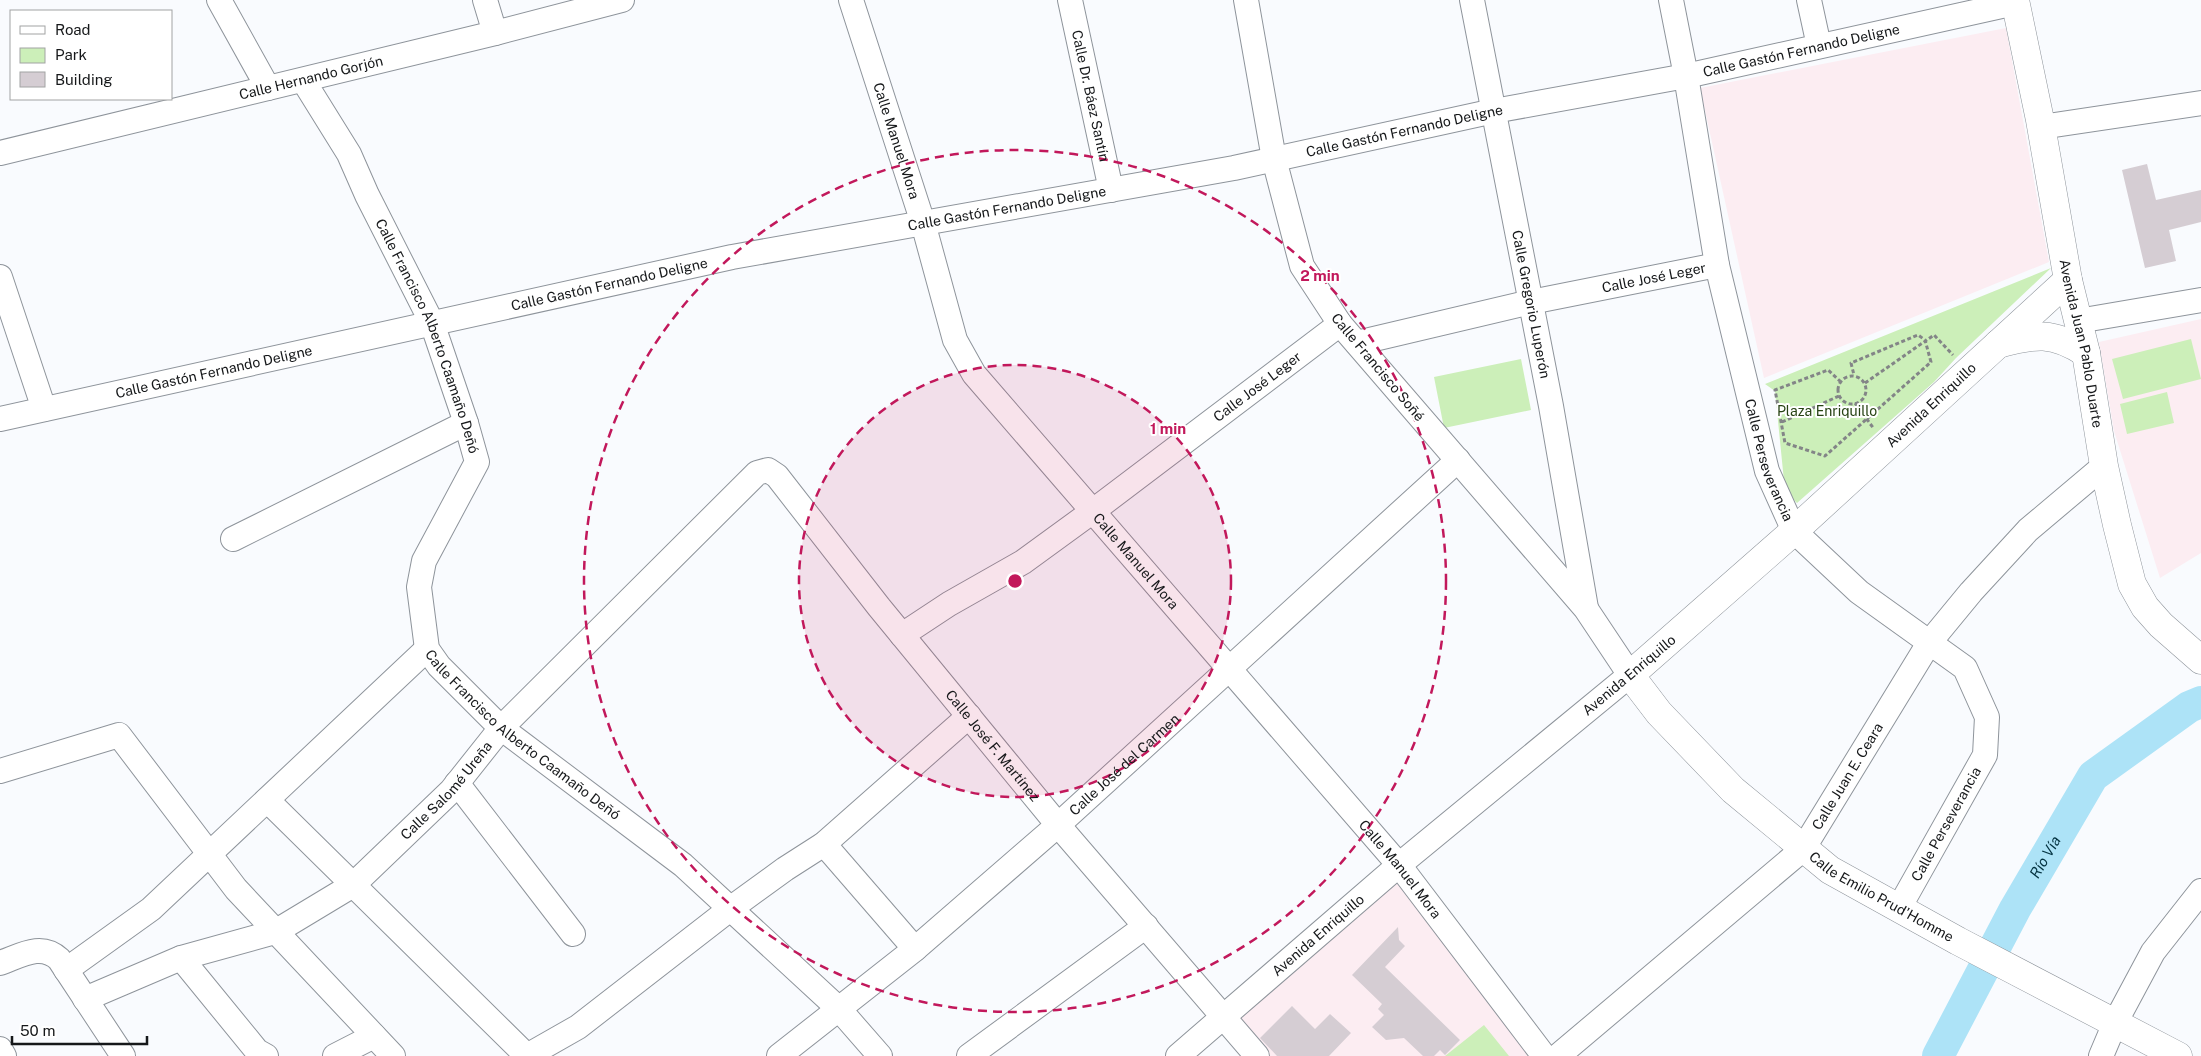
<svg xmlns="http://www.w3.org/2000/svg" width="2201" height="1056" viewBox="0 0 2201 1056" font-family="'Public Sans',sans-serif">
  <rect width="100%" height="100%" fill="#f9fbfe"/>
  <path fill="#fcedf2" d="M2006,28L2049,262L1764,378L1700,88Z
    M2201,319V553L2160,578L2114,431L2099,342Z
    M1399,865L1544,1056H1259L1224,1016Z"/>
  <path fill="#ccefb9" d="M2051,268L1956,358L1934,382L1797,503L1785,491L1775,391L1765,384Z
    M2191,339L2201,379L2123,399L2112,359Z
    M1521,359L1531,410L1444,428L1434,377Z
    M2167,392L2174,423L2127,434L2120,404Z
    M1484,1025L1509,1056H1445Z"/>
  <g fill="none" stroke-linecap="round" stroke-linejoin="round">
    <path stroke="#ade3f7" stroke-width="32" id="s1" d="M1938,1056L2015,909L2093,776L2189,707L2201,702"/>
  </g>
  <path fill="#d5cdd3" d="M2147,164L2156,200L2201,190V222L2169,230L2176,261L2145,268L2122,170Z
    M1398,927L1399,940L1405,946L1385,967L1460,1040L1445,1055L1440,1050L1434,1056H1423L1404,1038L1386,1040L1372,1027L1384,1015L1378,1009L1382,1004L1352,975Z
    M1292,1006L1315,1029L1330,1014L1351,1033L1329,1056H1277L1260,1038Z"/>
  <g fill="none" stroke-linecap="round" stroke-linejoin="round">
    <defs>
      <g id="minor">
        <path d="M219,0L268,88"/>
        <path d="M485,0L495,33"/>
        <path id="s2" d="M851,0L923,223L955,340L974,374L1399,865L1544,1056"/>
        <path id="s3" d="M1070,0L1111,190"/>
        <path id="s4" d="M1472,0L1551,406L1586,608"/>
        <path id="s5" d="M1671,0L1686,76L1717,265L1767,471L1794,531L1859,592L1965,668L1987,717L1985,755L1899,908"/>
        <path d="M1809,0L1819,46"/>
        <path id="s6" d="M303,80L349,154L367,195L432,323L466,423L477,462L424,561L419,587L427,649L439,666L501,728L683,865L839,1009L880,1056"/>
        <path d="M2041,127L2201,103"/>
        <path id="s7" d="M0,153L495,33L622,0"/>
        <path d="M0,277L44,409"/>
        <path d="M2078,321L2201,300"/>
        <path id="s8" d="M1357,343L1531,302L1717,265"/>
        <path id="s9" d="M0,419L732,257L1234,168L1494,111L1686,76L2015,3"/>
        <path d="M233,539L466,423"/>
        <path id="s10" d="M902,635L949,604L1023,562L1093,511L1340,324"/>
        <path d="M0,771L119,735L236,889L393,1056"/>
        <path d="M457,783L573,934"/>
        <path d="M267,800L527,1056"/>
        <path d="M824,844L915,949"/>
        <path d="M181,958L257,1051L266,1056"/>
        <path d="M0,963C20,956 41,942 59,959L123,1056"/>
        <path d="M66,970L151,909L427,649"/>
        <path id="s11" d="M85,999L181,958L275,932L353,885L451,791L501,728L757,473L768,470L777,476L879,607L1058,825L1257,1056"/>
        <path d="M0,1049L4,1056"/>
        <path d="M335,1056L374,1036"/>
        <path d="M527,1056L578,1027L730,909L785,869L824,844L969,716"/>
        <path id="s12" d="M779,1056L915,949L1058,825L1458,460"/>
        <path d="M969,1056L1146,926"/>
        <path id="s13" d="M1178,1056L1399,865L1630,675L1586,609L1340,324L1302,266L1274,159L1246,0"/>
        <path id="s14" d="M1558,1056L1803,849L1929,643L1971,592L2028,530L2104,466"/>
        <path d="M2101,1056L2115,1023L2153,952L2201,891"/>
      </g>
      <g id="major">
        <path id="s15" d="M2015,0L2040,120L2068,280L2086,353L2104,466L2117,525L2132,584L2145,607L2161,625L2201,660"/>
        <path id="s16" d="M2068,280L1794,531L1630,675L1659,713L1733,790L1830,870L1958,941L2178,1056"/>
        <path d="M1998,344C2035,334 2053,331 2086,353"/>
      </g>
    </defs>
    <use href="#minor" stroke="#8e949b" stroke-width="26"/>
    <use href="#major" stroke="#8e949b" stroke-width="29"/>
    <path stroke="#838587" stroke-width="3" stroke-dasharray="4 2.5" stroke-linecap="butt" d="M1838 390a14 14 0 1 1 28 0a14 14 0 1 1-28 0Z
      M1841,382L1828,370L1775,390L1785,443L1825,456L1931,362L1925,340L1918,335L1851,363L1854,375
      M1865,383L1934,335L1953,355
      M1855,403L1874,429
      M1782,422L1839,396"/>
    <use href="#minor" stroke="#fff" stroke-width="24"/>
    <use href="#major" stroke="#fff" stroke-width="28"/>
  </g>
  <circle cx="1015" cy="581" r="216" fill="#c2185b" fill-opacity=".12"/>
  <g fill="none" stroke="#c2185b" stroke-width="2.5" stroke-dasharray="9 6">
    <circle cx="1015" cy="581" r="216"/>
    <circle cx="1015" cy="581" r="431"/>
  </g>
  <g text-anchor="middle" stroke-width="4" stroke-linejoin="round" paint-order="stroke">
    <g font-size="14" fill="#16181a" stroke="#fff">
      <text dy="5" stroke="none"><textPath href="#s9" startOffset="1839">Calle Gastón Fernando Deligne</textPath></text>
      <text dy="5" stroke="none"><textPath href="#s7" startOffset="320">Calle Hernando Gorjón</textPath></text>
      <text dy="5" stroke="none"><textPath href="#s3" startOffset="98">Calle Dr. Báez Santín</textPath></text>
      <text dy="5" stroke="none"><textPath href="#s9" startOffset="1434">Calle Gastón Fernando Deligne</textPath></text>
      <text dy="5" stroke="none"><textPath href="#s2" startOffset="148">Calle Manuel Mora</textPath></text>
      <text dy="5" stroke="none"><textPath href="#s9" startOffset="1029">Calle Gastón Fernando Deligne</textPath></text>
      <text dy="5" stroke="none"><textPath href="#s8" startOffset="304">Calle José Leger</textPath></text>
      <text dy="5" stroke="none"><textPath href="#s9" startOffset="624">Calle Gastón Fernando Deligne</textPath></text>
      <text dy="5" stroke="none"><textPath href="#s4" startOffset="310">Calle Gregorio Luperón</textPath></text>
      <text dy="5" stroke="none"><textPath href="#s6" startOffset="286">Calle Francisco Alberto Caamaño Deñó</textPath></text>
      <text dy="5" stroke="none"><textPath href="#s15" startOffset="350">Avenida Juan Pablo Duarte</textPath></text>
      <text transform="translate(1378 367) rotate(50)" y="5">Calle Francisco Soñé</text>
      <text dy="5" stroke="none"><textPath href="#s9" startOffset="219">Calle Gastón Fernando Deligne</textPath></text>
      <text dy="5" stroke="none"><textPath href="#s10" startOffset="434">Calle José Leger</textPath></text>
      <text transform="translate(1931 405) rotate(-43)" y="5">Avenida Enriquillo</text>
      <text dy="5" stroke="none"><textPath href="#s5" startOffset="471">Calle Perseverancia</textPath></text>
      <text dy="5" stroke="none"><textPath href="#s2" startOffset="642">Calle Manuel Mora</textPath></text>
      <text transform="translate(1629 675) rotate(-40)" y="5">Avenida Enriquillo</text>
      <text dy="5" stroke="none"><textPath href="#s6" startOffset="752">Calle Francisco Alberto Caamaño Deñó</textPath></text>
      <text dy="5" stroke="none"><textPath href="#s11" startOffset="1238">Calle José F. Martínez</textPath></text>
      <text dy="5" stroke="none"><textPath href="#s12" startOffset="452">Calle José del Carmen</textPath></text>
      <text dy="5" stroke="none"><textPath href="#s14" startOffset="406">Calle Juan E. Ceara</textPath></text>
      <text dy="5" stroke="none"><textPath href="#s11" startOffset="426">Calle Salomé Ureña</textPath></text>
      <text transform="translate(1946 824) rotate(-61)" y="5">Calle Perseverancia</text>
      <text dy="5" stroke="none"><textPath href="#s2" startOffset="1048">Calle Manuel Mora</textPath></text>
      <text dy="5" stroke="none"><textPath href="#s16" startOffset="928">Calle Emilio Prud'Homme</textPath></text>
      <text dy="5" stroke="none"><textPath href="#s13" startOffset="185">Avenida Enriquillo</textPath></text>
    </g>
    <g font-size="14" fill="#274314" stroke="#fff">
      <text x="1827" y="416">Plaza Enriquillo</text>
    </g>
    <g font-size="15" font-style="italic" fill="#043341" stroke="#fff">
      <text dy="5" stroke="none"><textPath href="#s1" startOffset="226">Río Vía</textPath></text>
    </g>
  </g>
  <circle cx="1015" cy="581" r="8" fill="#c2185b" stroke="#fff" stroke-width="2.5"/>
  <g font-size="15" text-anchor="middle" font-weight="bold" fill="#c2185b" stroke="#fff" stroke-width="4" stroke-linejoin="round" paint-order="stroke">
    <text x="1320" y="281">2 min</text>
    <text x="1168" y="434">1 min</text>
  </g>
  <rect x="10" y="10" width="162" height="90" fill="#ffffff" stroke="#a2a3a3"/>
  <rect x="20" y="26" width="25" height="8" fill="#ffffff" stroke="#a2a3a3"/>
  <text x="55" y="35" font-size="15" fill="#16181a">Road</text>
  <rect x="20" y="48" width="25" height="15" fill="#ccefb9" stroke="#a2a3a3"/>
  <text x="55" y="60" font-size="15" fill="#16181a">Park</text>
  <rect x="20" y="72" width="25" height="15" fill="#d5cdd3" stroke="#a2a3a3"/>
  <text x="55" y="85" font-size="15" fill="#16181a">Building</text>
  <path d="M12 1036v8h135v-8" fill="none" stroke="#16181a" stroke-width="2.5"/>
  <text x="20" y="1036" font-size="15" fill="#16181a" stroke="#ffffff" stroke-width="4" paint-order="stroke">50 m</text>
</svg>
